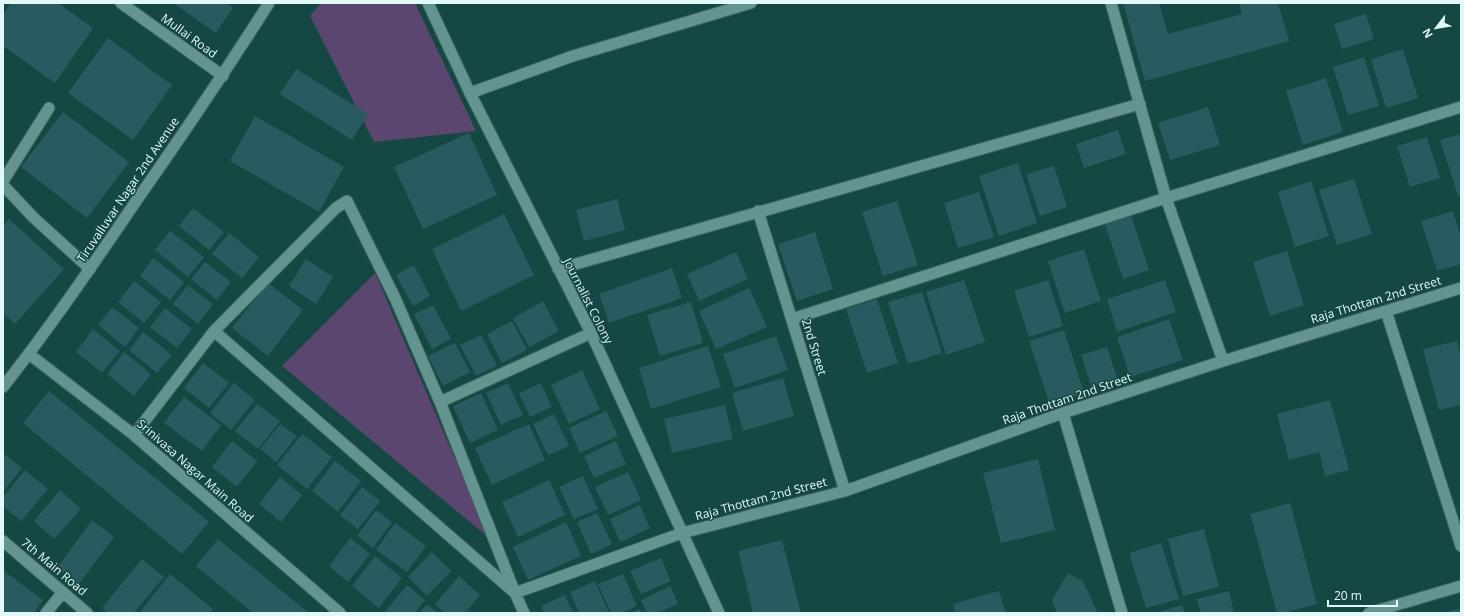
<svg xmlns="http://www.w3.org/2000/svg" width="1464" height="616" viewBox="0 0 1464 616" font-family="'Open Sans',sans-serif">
  <rect width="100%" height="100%" fill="#154743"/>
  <path fill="#5b466f" d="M321,3H415L476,131L374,142L310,16Z
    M375,273L489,538L282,366Z"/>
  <path fill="#295a60" d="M11,3H58L93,28L55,83L3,46V14Z
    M173,3H226L233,8L216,33Z
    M1123,3H1159L1168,34L1242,14L1239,3H1278L1289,41L1145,81Z
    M1366,14L1374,39L1342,49L1334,24Z
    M108,38L172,85L133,140L68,93Z
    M1403,49L1418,98L1386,108L1371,59Z
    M1364,57L1379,106L1348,115L1333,67Z
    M296,69L368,114L352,140L280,94Z
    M1326,78L1343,132L1303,145L1286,91Z
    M1208,107L1220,145L1170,160L1158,123Z
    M63,112L129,162L87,218L21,167Z
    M255,116L344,167L319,212L230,161Z
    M1118,130L1126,154L1084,168L1076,144Z
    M469,133L497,195L423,229L394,167Z
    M1461,134V195L1458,196L1440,140Z
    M1427,137L1440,178L1410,187L1397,146Z
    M1018,163L1037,223L999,236L979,176Z
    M1054,166L1067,207L1040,216L1026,174Z
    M1354,179L1372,234L1337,245L1319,190Z
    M1311,181L1329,236L1295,247L1278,192Z
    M979,192L994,237L958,248L944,203Z
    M617,199L625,230L584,241L576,210Z
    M897,201L918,265L883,276L862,212Z
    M193,208L224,232L209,250L179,226Z
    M1453,211L1461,237V264L1437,271L1421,221Z
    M504,214L534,275L461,311L432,249Z
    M1131,215L1149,270L1123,279L1105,224Z
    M9,219L64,269L15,324L3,313V302L5,300L3,298V226Z
    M170,231L204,257L188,277L155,250Z
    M815,232L833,289L797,301L778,244Z
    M229,233L259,257L242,278L212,254Z
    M1084,249L1101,301L1065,313L1048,261Z
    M1287,251L1304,305L1270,316L1253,262Z
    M736,252L748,279L699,301L687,274Z
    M153,258L184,282L170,300L140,276Z
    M306,259L333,277L316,304L289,286Z
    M205,262L231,282L217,300L191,279Z
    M414,265L430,296L413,306L396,275Z
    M672,268L682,298L609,323L599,294Z
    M964,280L985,342L946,355L926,292Z
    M1048,280L1063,326L1029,337L1014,291Z
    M1165,280L1176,312L1117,332L1107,299Z
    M134,281L161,302L144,323L118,302Z
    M268,283L303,310L268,356L232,328Z
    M188,285L213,304L198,324L173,304Z
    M749,288L767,327L716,349L699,311Z
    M922,292L942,353L908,364L888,302Z
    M877,299L898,363L867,373L846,309Z
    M543,301L559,331L529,347L513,318Z
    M691,302L703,343L660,356L647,315Z
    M433,305L451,339L432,349L414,314Z
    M112,307L139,328L125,347L98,325Z
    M165,308L192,329L177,348L150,327Z
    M1169,319L1183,360L1130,377L1117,337Z
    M512,321L527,350L502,363L487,334Z
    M93,329L120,351L102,373L76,352Z
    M1064,330L1084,393L1050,405L1029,341Z
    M143,332L172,355L157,373L129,350Z
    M481,335L497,366L476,376L460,345Z
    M776,336L788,370L735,388L723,354Z
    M1457,341L1461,356V405L1439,410L1423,349Z
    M455,343L470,372L443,386L428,356Z
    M708,346L721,387L651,409L639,368Z
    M1107,347L1117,378L1091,386L1081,355Z
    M124,352L151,374L134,396L107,374Z
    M203,363L229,383L209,408L184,388Z
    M582,370L600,409L569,424L551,385Z
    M783,378L794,416L743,431L732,393Z
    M234,383L255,400L231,430L210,413Z
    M508,383L523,415L501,425L486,393Z
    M541,383L552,407L530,417L519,393Z
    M49,391L209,522L182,554L23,423Z
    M481,393L498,430L470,443L453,406Z
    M184,397L221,425L202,451L164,423Z
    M1330,400L1349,470L1325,476L1319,452L1289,460L1277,414Z
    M257,404L280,421L258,449L235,431Z
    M725,405L733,439L672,453L664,419Z
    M606,411L618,436L580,453L569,428Z
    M554,414L569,446L548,455L533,424Z
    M280,424L297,436L276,462L260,449Z
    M529,424L545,460L492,485L475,448Z
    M302,434L332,457L307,489L277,465Z
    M232,441L257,461L237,487L212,467Z
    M616,441L626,464L594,478L584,456Z
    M3,453L22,468L3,492Z
    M1038,459L1055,530L1001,543L983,473Z
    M335,461L361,481L338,512L312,491Z
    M25,470L48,489L21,521L3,506V497Z
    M628,472L641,500L608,515L595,487Z
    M583,476L598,509L574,519L559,487Z
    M280,477L302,495L281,522L259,504Z
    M549,480L565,515L518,537L502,502Z
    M362,487L380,501L358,529L340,515Z
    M60,490L81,509L54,539L34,521Z
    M1290,503L1317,604L1283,613H1277L1250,514Z
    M640,505L650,528L620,542L610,519Z
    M376,510L392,522L373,548L357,536Z
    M597,513L612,544L591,554L577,522Z
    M92,520L114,537L78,585L57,568Z
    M566,522L581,556L528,580L513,547Z
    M395,523L426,546L407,572L376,550Z
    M1204,529L1219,587L1183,596L1168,539Z
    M350,538L370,554L348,582L329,566Z
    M218,539L309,613H253L196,566Z
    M782,540L801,613H753L738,551Z
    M1161,543L1179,599L1146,608L1129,553Z
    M432,552L451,571L427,596L408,577Z
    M375,556L402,578L379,608L352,586Z
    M661,558L671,581L641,594L630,571Z
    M142,559L164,577L134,613H108L102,608Z
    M4,571L43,600L34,613H3V573Z
    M1068,573L1083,581L1098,613H1057L1052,600Z
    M170,574L213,609L209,613H139Z
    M623,574L637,606L621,613H611L598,584Z
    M459,576L480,595L465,613H445L435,604Z
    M595,581L609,613H579L570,592Z
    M407,585L425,600L415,613H384Z
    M670,586L678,604L657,613H647L641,600Z
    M999,591L1006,613H956L953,604Z
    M1229,591L1234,613H1201L1197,599Z
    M565,595L573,613H544L541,606Z
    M427,604L438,613H419Z
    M1182,605L1185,613H1155Z
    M1461,608V613H1448L1447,612Z
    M639,609L641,613H630Z"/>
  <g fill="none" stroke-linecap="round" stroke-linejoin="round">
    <defs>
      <path id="service" d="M470,93L573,56L751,3"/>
      <path id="minor" d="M121,3L223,76
        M428,3L470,93L591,333L719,613
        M1111,3L1166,198L1223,361
        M3,181L49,108
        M3,185L33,217L90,269
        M758,211L845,491
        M558,269L1140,104
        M1386,311L1461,546
        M792,319L1166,198L1461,107
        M214,331L515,593L682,533L845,491L1063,413L1223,361L1461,288
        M29,354L134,435L340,613
        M440,402L591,333
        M1063,413L1122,613
        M134,435L214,331L336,208L347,201L395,298L440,402L515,593L524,613
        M3,541L87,613
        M46,613L63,592
        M1369,613L1461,586"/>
      <path id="tertiary" d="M3,387C49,329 91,268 132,207C179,140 225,72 269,3"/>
    </defs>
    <use href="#service" stroke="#3d625e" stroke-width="13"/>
    <use href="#minor" stroke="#3d625e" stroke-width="13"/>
    <use href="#tertiary" stroke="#3d625e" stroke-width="13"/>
    <use href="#service" stroke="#63948f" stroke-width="11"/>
    <use href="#minor" stroke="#63948f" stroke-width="11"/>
    <use href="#tertiary" stroke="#63948f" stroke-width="11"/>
  </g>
  <g text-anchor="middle" stroke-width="3" stroke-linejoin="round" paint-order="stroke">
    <g font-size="12" fill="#e1faf7" stroke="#154743">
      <text transform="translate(189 36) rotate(36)" y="4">Mullai Road</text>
      <text transform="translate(128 190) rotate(-56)" y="4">Tiruvalluvar Nagar 2nd Avenue</text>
      <text transform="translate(1376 300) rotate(-17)" y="4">Raja Thottam 2nd Street</text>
      <text transform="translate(588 301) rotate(63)" y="4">Journalist Colony</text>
      <text transform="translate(814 347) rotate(73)" y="4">2nd Street</text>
      <text transform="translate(1067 399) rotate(-19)" y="4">Raja Thottam 2nd Street</text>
      <text transform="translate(195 471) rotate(41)" y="4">Srinivasa Nagar Main Road</text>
      <text transform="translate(761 499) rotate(-15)" y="4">Raja Thottam 2nd Street</text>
      <text transform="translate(54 567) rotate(40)" y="4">7th Main Road</text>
    </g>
  </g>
  <rect width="1464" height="616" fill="none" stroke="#e1faf7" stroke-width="8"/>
  <g transform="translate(1436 28) rotate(239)" stroke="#154743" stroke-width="3" paint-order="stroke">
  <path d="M0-3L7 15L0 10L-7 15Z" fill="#e1faf7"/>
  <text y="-6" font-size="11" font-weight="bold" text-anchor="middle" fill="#e1faf7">N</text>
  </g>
  <path d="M1328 600v6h69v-6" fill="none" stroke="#e1faf7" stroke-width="2"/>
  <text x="1334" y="600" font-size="12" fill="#e1faf7" stroke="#154743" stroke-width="3" paint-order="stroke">20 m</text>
</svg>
